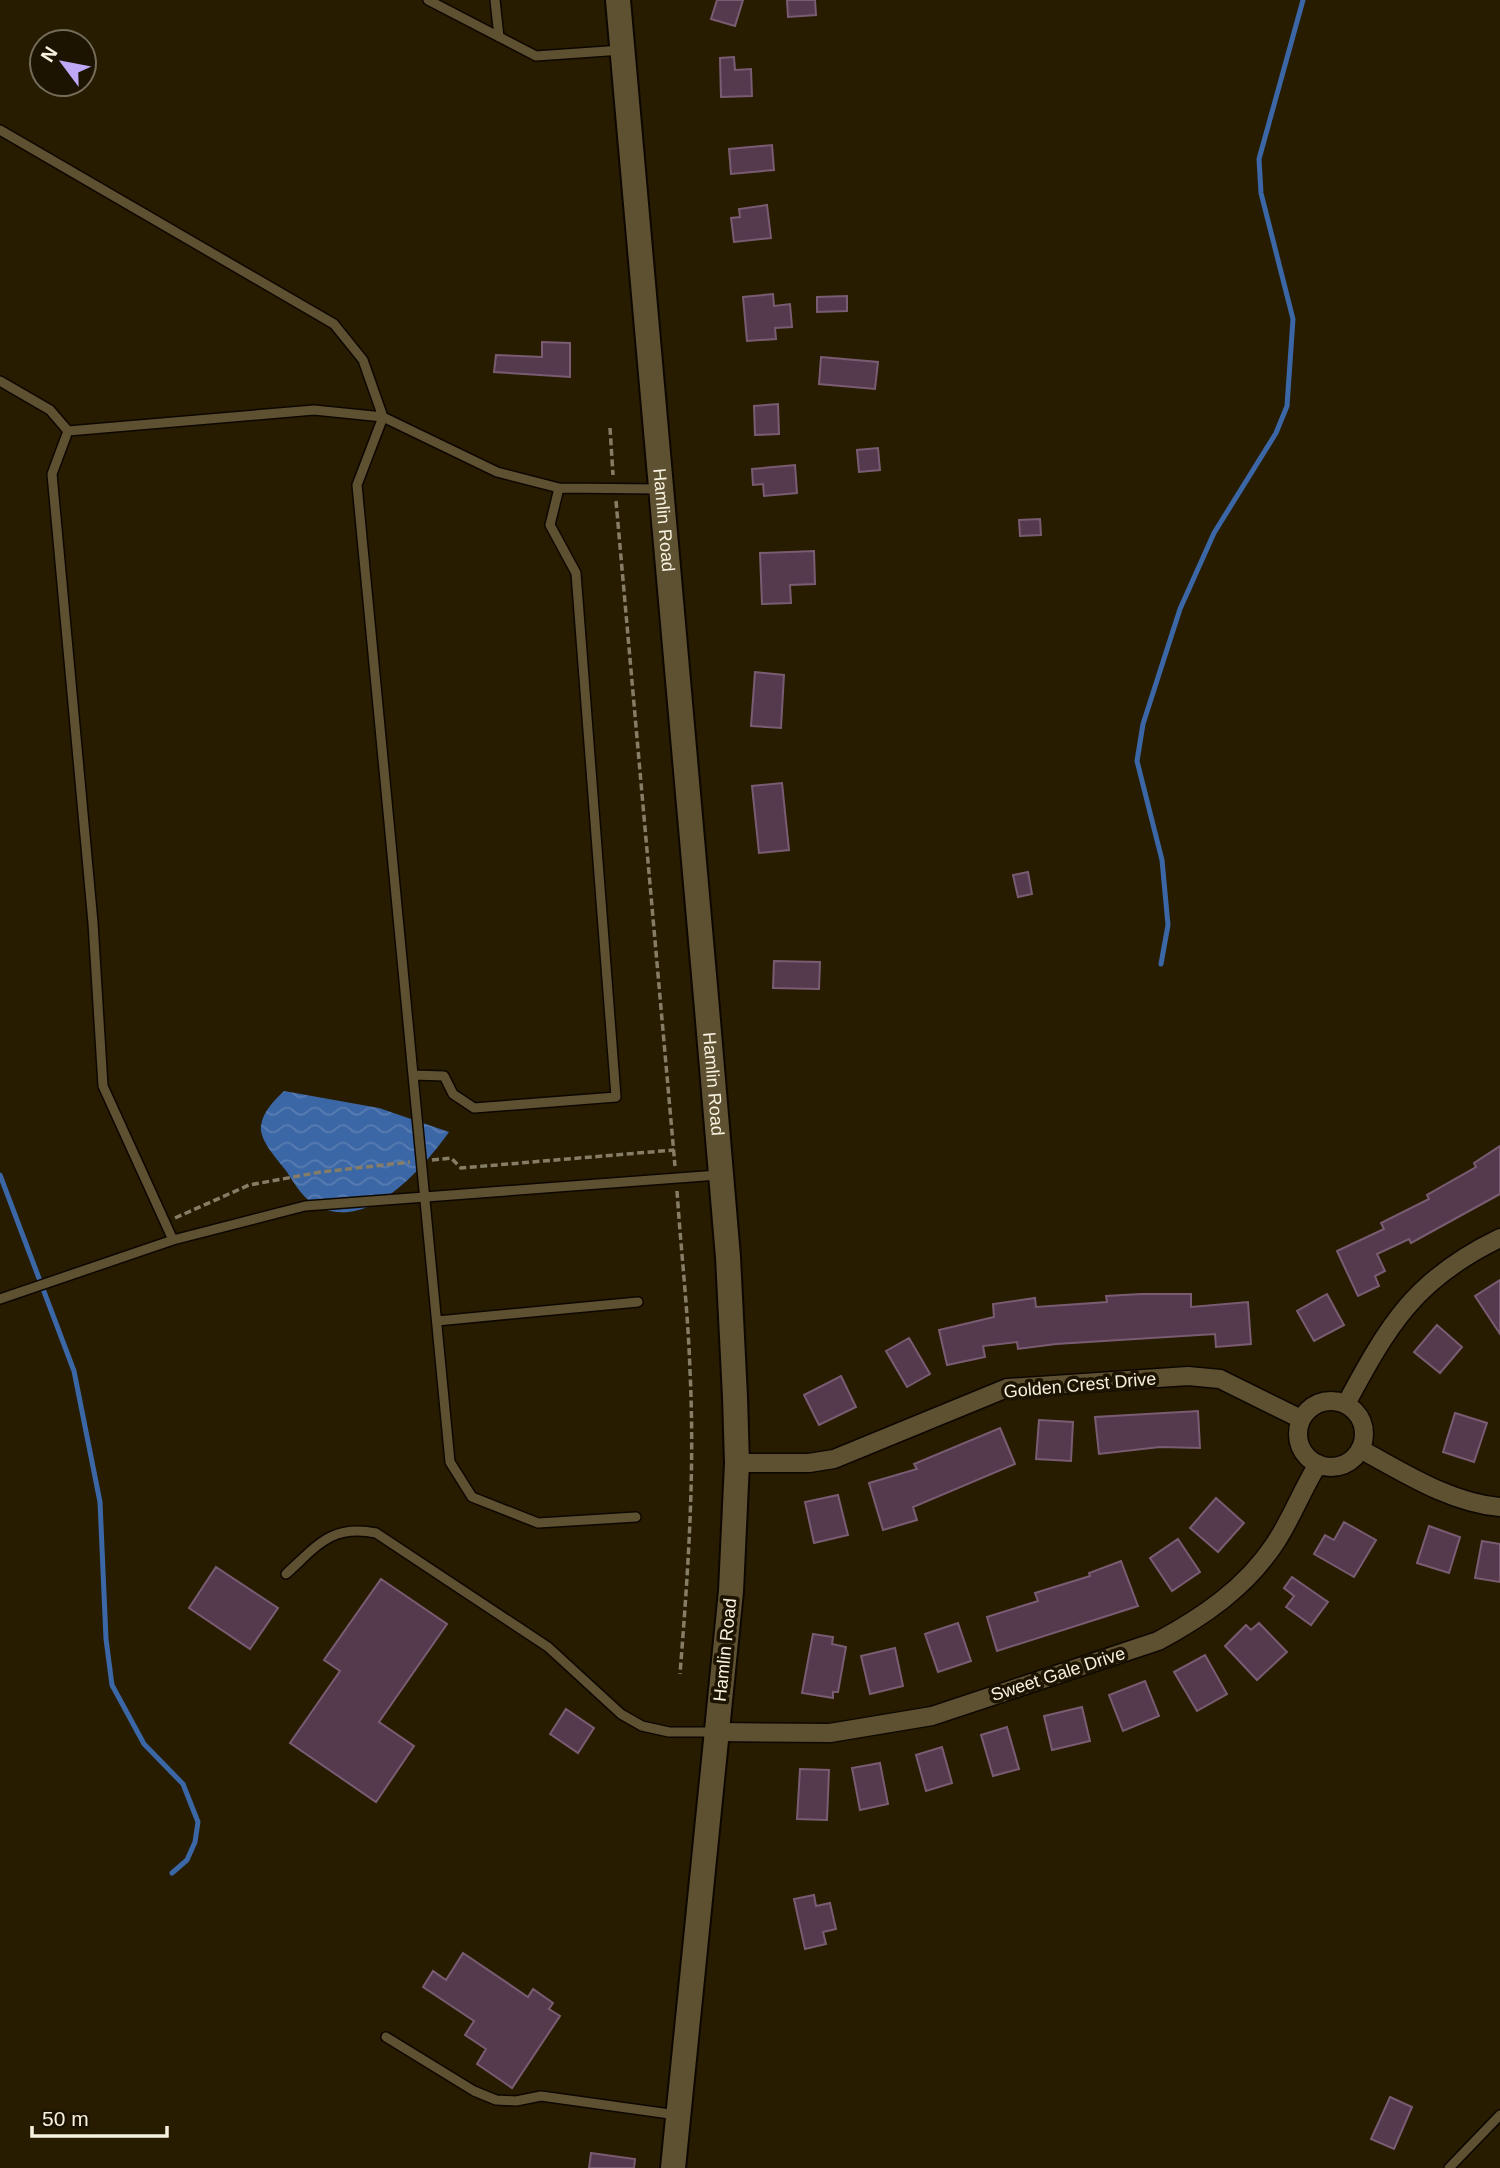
<svg xmlns="http://www.w3.org/2000/svg" width="1500" height="2168" viewBox="0 0 1500 2168" font-family="Helvetica,sans-serif">
  <defs>
    <pattern id="water-waves" width="16" height="10" patternUnits="userSpaceOnUse" patternTransform="scale(1.75)"><rect width="16" height="10" fill="#3c67a6"/><path d="M0 5q4-4 8 0t8 0" fill="none" stroke="#597db2"/></pattern>
  </defs>
  <rect width="100%" height="100%" fill="#271c00"/>
  <path fill="url(#water-waves)" d="M284,1091L379,1108L449,1132C423,1168 370,1231 319,1207C305,1201 295,1185 287,1172C279,1161 259,1141 261,1126C263,1111 274,1101 284,1091Z"/>
  <g fill="none" stroke-linecap="round" stroke-linejoin="round">
    <path stroke="#3c67a6" stroke-width="5" d="M1161,964L1168,925L1162,860L1137,761L1143,724L1180,609L1214,533L1276,433L1287,406L1293,319L1261,193L1259,159L1303,0
      M0,1175L74,1371L100,1502L106,1639L112,1685L144,1744L183,1784L198,1822L195,1842L187,1860L172,1873"/>
  </g>
  <path fill="#553a4e" stroke="#795c72" stroke-width="2" d="M717,0H743L735,26L711,19Z
    M787,0H815L816,15L788,17Z
    M734,57L735,70L751,69L752,96L721,97L720,58Z
    M772,145L774,170L731,174L729,149Z
    M767,205L771,238L734,242L731,218L740,217L739,209Z
    M773,294L774,306L790,304L792,327L775,328L776,339L747,341L743,297Z
    M847,296V311L817,312V297Z
    M542,342L570,343V377L494,372L496,355L542,357Z
    M821,357L878,362L875,389L819,384Z
    M778,404L779,434L755,435L754,406Z
    M878,448L880,470L859,472L857,450Z
    M795,465L797,493L764,496L763,484L753,485L752,469Z
    M1040,519L1041,535L1020,536L1019,520Z
    M814,551L815,584L790,585L791,603L762,604L760,553Z
    M755,672L784,675L781,728L751,726Z
    M782,783L789,850L759,853L752,786Z
    M1028,872L1032,894L1018,897L1013,875Z
    M774,961L820,962L819,989L773,988Z
    M1500,1146V1194L1420,1238L1411,1243L1409,1239L1377,1254L1385,1271L1375,1276L1379,1286L1358,1296L1337,1251L1384,1229L1381,1223L1429,1199L1427,1195L1476,1167L1474,1163Z
    M1500,1280V1334L1475,1296Z
    M1141,1294H1191V1307L1248,1302L1251,1344L1216,1347L1215,1334L1056,1344L1018,1349L1017,1342L983,1346L985,1357L947,1365L939,1330L994,1317L993,1304L1035,1298L1036,1307L1107,1302L1106,1296Z
    M1327,1294L1344,1325L1314,1341L1297,1311Z
    M1437,1325L1462,1347L1440,1373L1414,1352Z
    M909,1338L930,1374L907,1387L886,1351Z
    M841,1376L856,1407L819,1425L804,1395Z
    M1198,1411L1200,1448L1160,1447L1099,1454L1095,1417Z
    M1455,1413L1487,1423L1474,1462L1443,1452Z
    M1039,1420L1073,1422L1071,1461L1036,1459Z
    M1000,1428L1015,1464L913,1507L917,1520L883,1530L869,1483L917,1469L914,1464Z
    M838,1495L848,1535L814,1543L805,1502Z
    M1216,1498L1244,1523L1218,1552L1190,1528Z
    M1344,1522L1376,1540L1354,1577L1314,1554L1325,1535L1334,1540Z
    M1429,1526L1460,1537L1449,1573L1417,1563Z
    M1178,1539L1200,1572L1172,1591L1150,1558Z
    M1482,1541L1500,1544V1582L1475,1578Z
    M1121,1561L1138,1606L997,1651L987,1617L1038,1601L1035,1593L1090,1576L1089,1573Z
    M216,1567L278,1608L250,1649L189,1608Z
    M1292,1577L1328,1602L1311,1625L1286,1607L1294,1596L1284,1588Z
    M381,1579L447,1624L379,1722L414,1746L376,1802L290,1743L340,1671L324,1660Z
    M958,1623L971,1661L938,1672L925,1634Z
    M1259,1623L1287,1652L1257,1680L1225,1646L1246,1625L1251,1630Z
    M813,1634L833,1637L832,1644L846,1647L838,1692H833V1698L802,1693Z
    M895,1648L903,1686L870,1694L861,1656Z
    M1205,1655L1227,1694L1197,1711L1174,1672Z
    M1145,1681L1159,1716L1123,1731L1109,1695Z
    M1082,1707L1090,1741L1052,1750L1044,1716Z
    M566,1709L594,1728L578,1753L550,1734Z
    M1007,1727L1019,1769L993,1776L981,1735Z
    M942,1747L952,1783L926,1791L916,1755Z
    M880,1763L888,1804L860,1810L852,1768Z
    M800,1769L829,1770L827,1820L797,1819Z
    M814,1895L816,1906L830,1903L836,1929L823,1932L826,1944L805,1949L794,1899Z
    M463,1953L528,1997L533,1989L553,2003L549,2009L560,2016L512,2088L477,2064L486,2049L465,2035L474,2021L423,1987L433,1971L446,1980Z
    M1390,2097L1412,2107L1394,2149L1371,2139Z
    M591,2153L635,2159L634,2168H589Z"/>
  <g fill="none" stroke-linecap="round" stroke-linejoin="round">
    <defs>
      <path id="lane" d="M428,0L536,56L622,50
        M495,0L499,37
        M0,130L334,324L363,360L383,417L357,485L413,1075L444,1076L453,1094L474,1108L616,1097L576,573L550,525L559,488
        M0,381L50,410L68,431
        M413,1075L450,1462L472,1497L538,1523L636,1517
        M173,1240L103,1086L93,923L52,474L68,431L314,410L383,417L497,472L559,488L658,489
        M0,1299L173,1240L305,1206L718,1175
        M437,1321L638,1302
        M286,1574C317,1546 331,1524 376,1533L548,1647L621,1714L642,1726L669,1732H715
        M386,2037L474,2091L496,2100L516,2101L541,2096L677,2115
        M1449,2168L1500,2115"/>
      <path id="street" d="M1298 1434a33 33 0 1 1 66 0a33 33 0 1 1-66 0Z
        M1346,1404C1389,1324 1415,1279 1500,1238
        M1360,1449C1403,1472 1450,1503 1500,1507
        M737,1463H809L834,1459L1007,1388L1188,1376L1220,1379L1301,1419
        M717,1732L830,1733L932,1716L1158,1641C1203,1617 1245,1588 1274,1545C1291,1520 1302,1490 1318,1464"/>
      <g id="secondary">
        <path id="s1" d="M618,0L707,1009L728,1257L735,1397L737,1463L731,1591L673,2168"/>
      </g>
    </defs>
    <use href="#lane" stroke="#0e0700" stroke-width="12"/>
    <use href="#street" stroke="#0e0700" stroke-width="21"/>
    <use href="#secondary" stroke="#0e0700" stroke-width="28"/>
    <path stroke="#867d66" stroke-width="3.5" stroke-dasharray="7 3.5" stroke-linecap="butt" d="M610,428L613,475
      M616,501L675,1166
      M432,1160L451,1158L461,1168L674,1150
      M677,1191C681,1251 688,1311 690,1371C695,1473 688,1573 680,1674
      M175,1218L249,1185L321,1172L410,1162"/>
    <use href="#lane" stroke="#5d5131" stroke-width="9"/>
    <use href="#street" stroke="#5d5131" stroke-width="18"/>
    <use href="#secondary" stroke="#5d5131" stroke-width="24"/>
  </g>
  <g text-anchor="middle" stroke-width="7" stroke-linejoin="round" paint-order="stroke">
    <g font-size="18" fill="#f7f1df" stroke="#1c1400">
      <text dy="6" stroke="none"><textPath href="#s1" startOffset="522">Hamlin Road</textPath></text>
      <text dy="6" stroke="none"><textPath href="#s1" startOffset="1088">Hamlin Road</textPath></text>
      <text transform="translate(1080 1385) rotate(-5)" y="6">Golden Crest Drive</text>
      <text transform="translate(725 1650) rotate(-84)" y="6">Hamlin Road</text>
      <text transform="translate(1058 1674) rotate(-18)" y="6">Sweet Gale Drive</text>
    </g>
  </g>
  <g transform="translate(63 63) rotate(302)"><circle r="33" fill="#1c1400" stroke="#746c59" stroke-width="2"/>
  <path d="M0-5L12 26L0 18L-12 26Z" fill="#bda9f5"/>
  <text y="-10" font-size="19" font-weight="bold" text-anchor="middle" fill="#f7f1df">N</text>
  </g>
  <path d="M32 2126v10h135v-10" fill="none" stroke="#f7f1df" stroke-width="3.5"/>
  <text x="42" y="2126" font-size="21" fill="#f7f1df" stroke="#1c1400" stroke-width="5" paint-order="stroke">50 m</text>
</svg>
